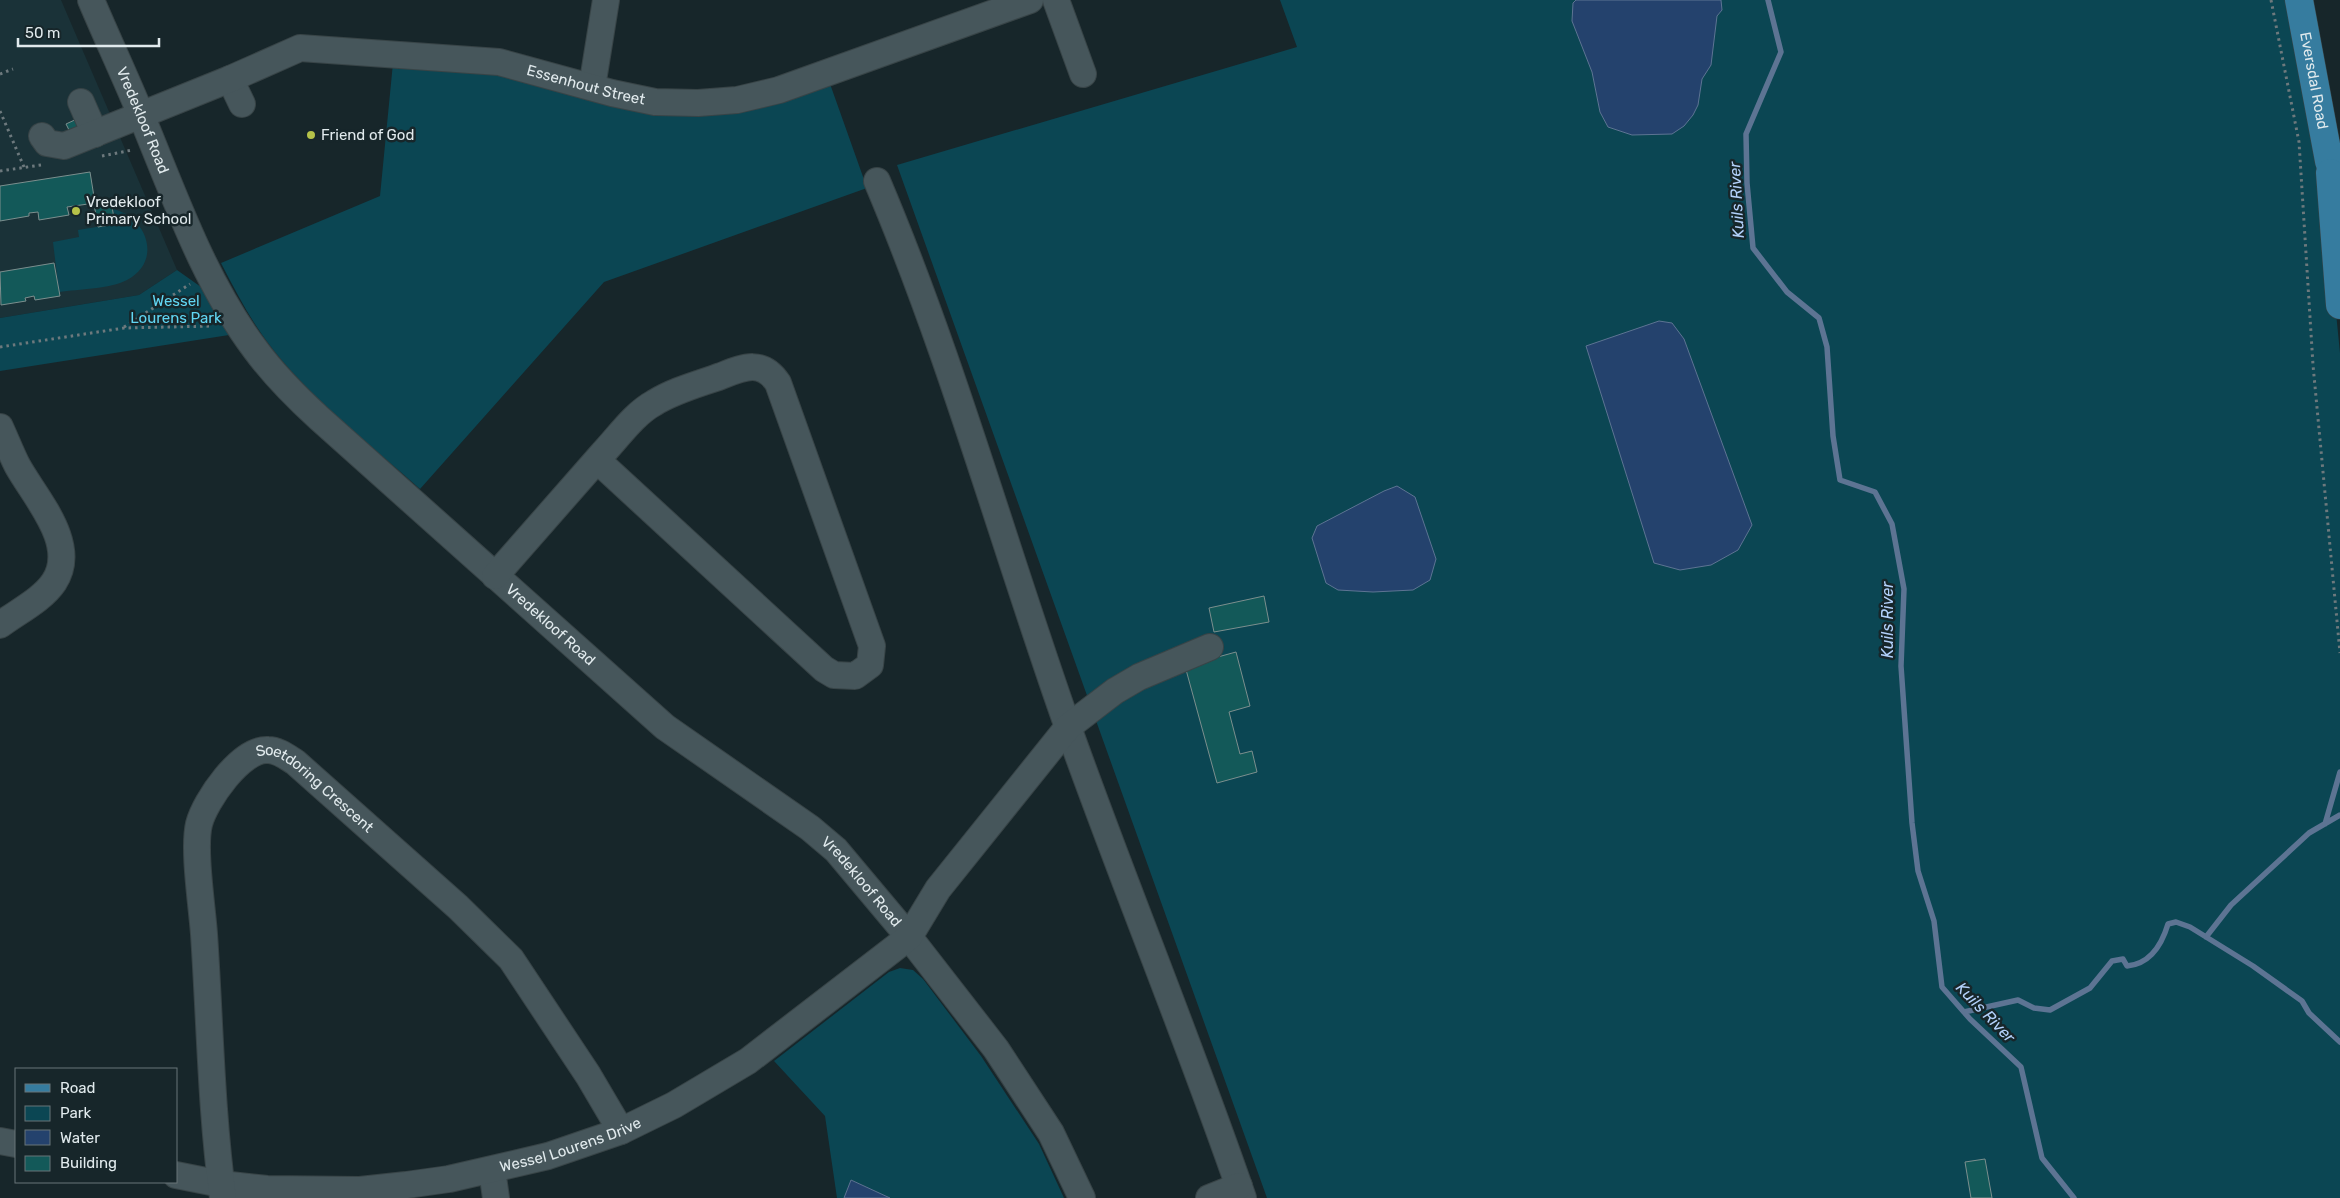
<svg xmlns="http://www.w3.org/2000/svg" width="2340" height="1198" viewBox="0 0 2340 1198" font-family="Rubik,sans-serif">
  <rect width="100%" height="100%" fill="#17262a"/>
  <path fill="#1a3238" d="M0,0H61L177,270L139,295L0,318Z"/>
  <path fill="#0b4653" d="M1280,0H2290L2321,161L2340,353V1198H1267L897,165L1297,47Z
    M393,63L490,70L596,100L829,81L867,188L604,282L420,489C371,445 316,403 275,352C253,325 237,294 221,263L380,196Z
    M113,209C147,217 163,261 127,280C110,289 79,289 59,292L53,242L79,237L78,230L115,224Z
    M177,270L201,287L229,335L0,371V318L139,295Z
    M900,968L913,970L923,979L981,1056L1039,1144L1064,1198H890L851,1180L844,1198H837L825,1116L774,1061L889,972Z"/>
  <path fill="#24426d" stroke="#5d7493" d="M1576,0H1721L1722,10L1717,16L1711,65L1702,79L1698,105L1693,115L1684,126L1672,134L1632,135L1608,127L1600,112L1592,72L1572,21L1573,3Z
    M1659,321L1672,323L1684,339L1752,525L1738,550L1711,565L1680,570L1654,563L1586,346Z
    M1397,486L1415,497L1436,559L1430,580L1413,590L1373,592L1338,590L1326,583L1312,538L1317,526L1384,491Z
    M851,1180L890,1198H844Z"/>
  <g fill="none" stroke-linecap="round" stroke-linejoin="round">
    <path stroke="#5d7493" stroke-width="5.5" d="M1768,0L1781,52L1746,134L1747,183L1753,248L1787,292L1819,318L1827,347L1833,436L1840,480L1875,492L1892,524L1904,589L1901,666L1912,823L1918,871L1934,921L1942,987L1970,1019L2021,1067L2042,1158L2074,1198
      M2325,824L2340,772
      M2206,937L2231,905L2309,833L2340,815
      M1964,1012L2018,1000L2034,1008L2050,1010L2090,988L2112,961L2123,959L2127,966C2150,964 2162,944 2168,924L2176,922L2190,927L2253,966L2302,1001L2309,1013L2340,1042"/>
  </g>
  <path fill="#135959" stroke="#7c8f8e" d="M79,118L83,127L70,132L66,124Z
    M90,172L95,203L67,207L69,215L39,220L38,212L29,213V216L0,221V186Z
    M111,201L115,224L98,227L94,204Z
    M54,263L60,296L35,300L34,296L25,298L26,301L1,305L0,272Z
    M1264,596L1269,622L1214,632L1209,608Z
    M1236,652L1250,706L1229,712L1240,754L1252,751L1257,772L1217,783L1185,666Z
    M1985,1159L1992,1198H1971L1965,1162Z"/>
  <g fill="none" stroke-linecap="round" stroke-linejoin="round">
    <defs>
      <g id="minor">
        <path id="s1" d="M91,0C107,38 125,76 141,115C174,194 203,280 255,349C274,375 296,397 319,418L665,727L810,828L836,850L909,937L996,1049L1051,1133L1082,1198"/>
        <path d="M1056,0L1083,74"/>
        <path d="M230,79L242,104"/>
        <path d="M592,87L606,0"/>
        <path d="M81,102L95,134"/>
        <path id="s2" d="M42,136L47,143L64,146L230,79L300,48L499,62L612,93L655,102L698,103L737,100L779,90L1030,0"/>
        <path d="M877,181C953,360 1004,547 1069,730C1125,887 1189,1041 1243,1198"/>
        <path d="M0,427C6,440 11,453 17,465C35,498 79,544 54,582C42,600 17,612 0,625"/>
        <path d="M495,576C531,535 567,494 603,453C619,436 634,414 654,403C675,390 699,384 721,376C744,367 762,359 778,383L872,646L870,665L855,676L834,675L824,669L597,460"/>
        <path d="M0,1141L16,1144"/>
        <path d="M492,1170L496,1198"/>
        <path id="s3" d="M176,1175L221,1184L267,1189L360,1190L406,1185L449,1179L548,1156L621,1131L674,1105L748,1061L909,937L938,889L1068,727L1115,691L1139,677L1210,647"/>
        <path id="s4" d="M223,1198C211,1111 210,1022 204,934C202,906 193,849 199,824C205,801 241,748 268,750C278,750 287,757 295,762L458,907L511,959L588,1075L621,1131"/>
        <path d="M1209,1198L1239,1186"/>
      </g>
      <g id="major">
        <path id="s5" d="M2299,0L2329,161L2340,194"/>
        <path d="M2330,173L2340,305"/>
      </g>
    </defs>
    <use href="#minor" stroke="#384447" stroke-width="28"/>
    <use href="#major" stroke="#384447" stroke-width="29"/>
    <path stroke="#6d797d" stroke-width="3" stroke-dasharray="2.5 4" stroke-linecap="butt" d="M2271,0L2299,142L2313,365L2340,653
      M0,74L13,69
      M0,111L24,167
      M102,156L132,150
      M0,171L41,165
      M124,327L190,284
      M0,347L124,328L213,326"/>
    <use href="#minor" stroke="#46565b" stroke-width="26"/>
    <use href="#major" stroke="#367c9f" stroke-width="28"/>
  </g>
  <g fill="#b5c249" stroke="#17262a" stroke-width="2">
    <circle cx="311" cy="135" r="5"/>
    <circle cx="76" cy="211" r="5"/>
  </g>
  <g text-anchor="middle" stroke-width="5" stroke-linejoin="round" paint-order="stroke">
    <g font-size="15" fill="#e1eaed" stroke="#17262a">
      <text dy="5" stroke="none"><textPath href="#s5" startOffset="82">Eversdal Road</textPath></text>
      <text dy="5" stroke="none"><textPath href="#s2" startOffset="571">Essenhout Street</textPath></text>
      <text dy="5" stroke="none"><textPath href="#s1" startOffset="131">Vredekloof Road</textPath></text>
      <text dy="5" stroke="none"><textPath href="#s1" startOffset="791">Vredekloof Road</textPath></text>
      <text dy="5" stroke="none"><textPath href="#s4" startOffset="541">Soetdoring Crescent</textPath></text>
      <text dy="5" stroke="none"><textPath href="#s1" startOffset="1196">Vredekloof Road</textPath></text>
      <text dy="5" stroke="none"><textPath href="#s3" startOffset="401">Wessel Lourens Drive</textPath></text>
    </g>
    <g font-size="15" fill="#e1eaed" stroke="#17262a" text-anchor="start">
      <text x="321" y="140">Friend of God</text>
      <text x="86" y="207">Vredekloof<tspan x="86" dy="17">Primary School</tspan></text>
    </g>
    <g font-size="15" fill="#61d6f3" stroke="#17262a">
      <text x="176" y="306">Wessel<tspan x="176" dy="17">Lourens Park</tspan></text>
    </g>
    <g font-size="16" font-style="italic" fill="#b3d1fb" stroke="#17262a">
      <text transform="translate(1736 200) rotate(-93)" y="6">Kuils River</text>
      <text transform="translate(1887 620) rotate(-90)" y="6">Kuils River</text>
      <text transform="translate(1986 1012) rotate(46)" y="6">Kuils River</text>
    </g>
  </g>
  <rect x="15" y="1068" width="162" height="115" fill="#17262a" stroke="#687478"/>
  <rect x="25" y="1084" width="25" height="8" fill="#367c9f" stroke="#687478"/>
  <text x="60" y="1093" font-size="15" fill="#e1eaed">Road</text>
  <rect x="25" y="1106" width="25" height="15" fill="#0b4653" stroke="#687478"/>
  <text x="60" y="1118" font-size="15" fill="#e1eaed">Park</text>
  <rect x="25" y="1130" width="25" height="15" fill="#24426d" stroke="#687478"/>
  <text x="60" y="1143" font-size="15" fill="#e1eaed">Water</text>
  <rect x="25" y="1156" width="25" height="15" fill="#135959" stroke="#687478"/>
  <text x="60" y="1168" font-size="15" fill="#e1eaed">Building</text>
  <path d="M18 38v8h141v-8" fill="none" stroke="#e1eaed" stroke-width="2.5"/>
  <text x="25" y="38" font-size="15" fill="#e1eaed" stroke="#17262a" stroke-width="4" paint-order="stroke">50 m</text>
</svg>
